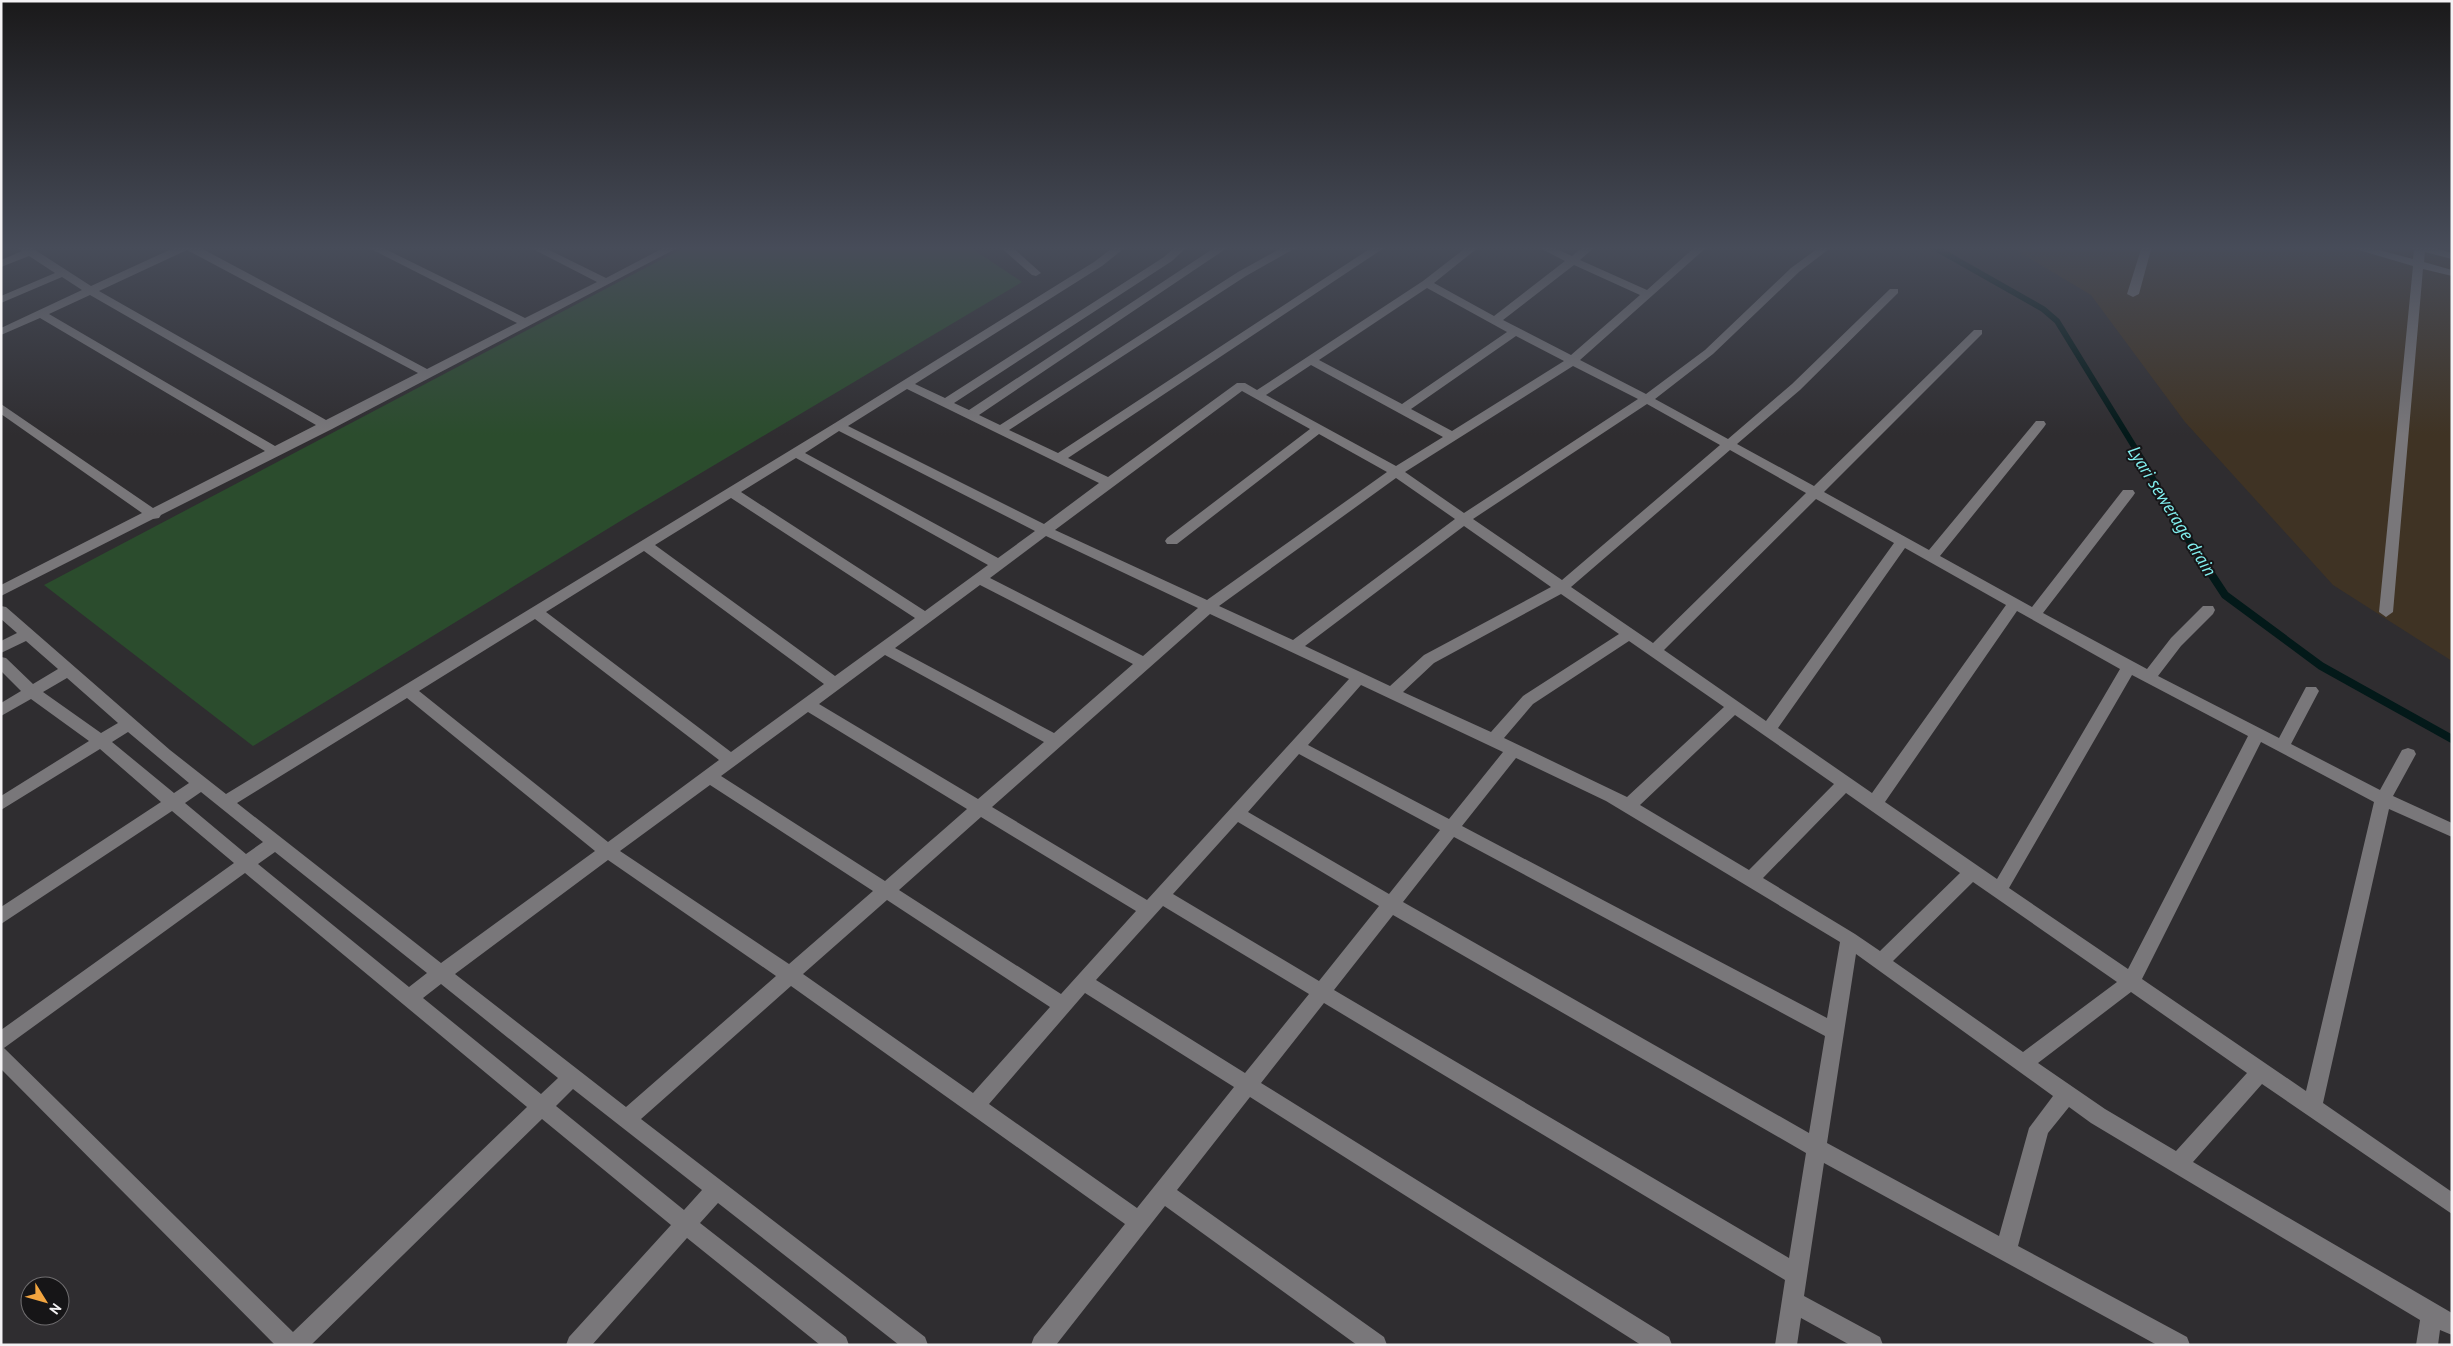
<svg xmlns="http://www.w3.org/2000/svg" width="2453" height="1346" viewBox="0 0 2453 1346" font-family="'PT Sans',sans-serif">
  <rect width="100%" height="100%" fill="#2f2d30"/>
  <path fill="#3f3324" d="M2009,246H2452V661L2333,585L2185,422L2091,295Z"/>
  <path fill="#2b4c2d" d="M687,246H968L1022,282L627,517L253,746L44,585Z"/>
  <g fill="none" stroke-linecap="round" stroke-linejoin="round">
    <path stroke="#031919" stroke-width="6" d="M1932,246L2043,309L2057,321L2143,461L2182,530"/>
    <path stroke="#031919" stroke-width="8" d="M2181,528L2225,595L2321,666L2452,739"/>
    <path fill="#79777a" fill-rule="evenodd" d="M16,246H29L91,286L178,246H197L427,369L517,323L365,246H379L525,318L597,282L527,246H541L606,278L667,246H681L332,429L161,515L159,518L153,519L1,596V585L142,513L1,414V404L153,508L265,451L40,318L1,335V328L82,290L62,277L1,303V296L55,273L29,256L1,267V260L22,251ZM187,250L418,373L326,420L99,291ZM90,295L316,425L275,446L49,314Z
      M999,246H1011L1041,273L1036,276L1032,275Z
      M1115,246H1127L1102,266L915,384L945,398L1164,257L1176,246H1188L1172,261L954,403L969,410L1217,246H1230L979,415L1000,425L1238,272L1285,246H1299L1246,276L1009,430L1058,453L1374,246H1387L1068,458L1108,477L1237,383H1245L1257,390L1423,281L1468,246H1480L1434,283L1494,316L1565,261L1536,246H1550L1572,256L1584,246H1596L1580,260L1647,290L1696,246H1708L1580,360L1646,394L1705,350L1791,268L1821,246H1833L1799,272L1713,354L1655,399L1728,439L1792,384L1890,289H1898V293L1800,390L1737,444L1814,486L1974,330H1982V334L1824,492L1929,550L2036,421H2044L2046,424L2044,427L1940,556L2032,607L2123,490H2133L2135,493L2133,496L2043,613L2147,669L2171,638L2203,606H2213L2215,610L2213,614L2181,646L2158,676L2279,738L2306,687H2316L2319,691L2291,744L2380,790L2402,750L2408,748L2414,750L2416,754L2393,796L2452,823V837L2389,809L2323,1103L2452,1192V1214L2262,1084L2193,1162L2452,1313V1335L2440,1330L2438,1345H2416L2420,1320L2091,1123L2069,1107L2048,1133L2018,1246L2187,1337L2190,1345H2157L1824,1163L1804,1296L1880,1337L1883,1345H1850L1801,1318L1797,1345H1775L1785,1280L1324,1003L1261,1083L1669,1337L1672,1345H1641L1250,1097L1177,1190L1384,1337L1387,1345H1357L1165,1206L1056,1345H1031L1034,1337L1125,1224L791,986L641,1119L925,1337L928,1345H899L718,1203L700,1223L846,1337L849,1345H820L687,1238L592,1345H566L569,1337L671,1225L542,1119L311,1345H275L1,1069V1030L234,863L172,811L1,924V907L161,802L100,749L1,810V796L89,741L31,699L1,716V703L21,691L1,671V657L6,658L33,684L58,669L26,641L1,653V641L17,633L1,619V606L6,607L170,750L226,794L835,423L1094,262ZM1574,265L1640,295L1571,355L1503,320ZM1427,288L1507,332L1402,404L1319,360ZM1516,336L1564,361L1452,431L1411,409ZM1311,365L1443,437L1396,466L1266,395ZM1573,366L1638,399L1464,513L1405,472ZM907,389L1099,483L1044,524L848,426ZM1242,391L1310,429L1167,538L1165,541L1167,544H1177L1319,434L1387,472L1207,600L1055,530ZM1647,404L1720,445L1562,580L1473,519ZM839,431L1035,531L998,558L805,453ZM1730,450L1806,493L1653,643L1571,587ZM796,458L988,565L925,611L741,492ZM1396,478L1455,519L1293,640L1219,606ZM731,498L915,618L835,676L655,545ZM1816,499L1894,543L1766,721L1664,650ZM1464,526L1551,587L1424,655L1390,686L1305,646ZM1046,536L1198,608L1143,656L990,578ZM1905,548L2006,605L1872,793L1778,728ZM644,551L824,684L731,752L546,612ZM980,585L1133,664L1054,733L895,648ZM1561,594L1619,634L1523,696L1491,732L1403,692L1434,663ZM2017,611L2120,669L1997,879L1885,802ZM1210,614L1349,679L1147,900L992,807ZM535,619L719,760L608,842L419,691ZM1629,641L1724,707L1627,797L1504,738L1533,704ZM885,655L1044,742L978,799L819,704ZM2132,675L2248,736L2128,969L2009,888ZM67,678L118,723L101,733L43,692ZM1361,685L1503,752L1449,819L1308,745ZM407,698L595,851L441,963L237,803ZM808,712L967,809L885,881L721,776ZM1735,715L1834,784L1749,870L1640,805ZM128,732L189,783L174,793L112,742ZM2261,742L2374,802L2306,1091L2142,979ZM1299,754L1440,830L1389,894L1248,812ZM1516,758L1606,801L1840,942L1827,1018L1462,826ZM710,785L873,891L789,964L620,851ZM201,792L263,842L246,854L185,803ZM1846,793L1960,873L1880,951L1855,934L1763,878ZM981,817L1136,911L1061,994L899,890ZM1238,822L1379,906L1319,981L1173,894ZM1454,837L1825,1036L1809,1133L1403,902ZM275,852L427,973L409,987L258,864ZM608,860L776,976L626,1107L455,974ZM245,873L527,1107L293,1332L4,1048ZM1973,882L2117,982L2023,1052L1893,961ZM887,900L1050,1007L973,1093L803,974ZM1163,906L1309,994L1245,1073L1096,980ZM1393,915L1806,1153L1789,1258L1334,990ZM1856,954L2053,1096L2029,1128L1999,1236L1827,1143ZM441,984L558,1078L541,1094L423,998ZM2131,992L2247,1073L2176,1151L2105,1109L2038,1063ZM1085,993L1234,1087L1137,1208L989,1104ZM573,1089L702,1190L684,1210L556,1106Z
      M2142,246H2152L2139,294L2133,297L2127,294Z
      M2345,246H2364L2413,259L2414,249L2409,246H2428L2452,253V259L2425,252L2424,262L2452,270V276L2423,269L2393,612L2386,617L2379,612L2413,266Z"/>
  </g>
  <linearGradient id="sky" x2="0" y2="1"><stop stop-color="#1a191a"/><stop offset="0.57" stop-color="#474c59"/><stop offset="1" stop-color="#474c59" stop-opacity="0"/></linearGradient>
  <rect width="2453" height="435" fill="url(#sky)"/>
  <g text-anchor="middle" stroke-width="4" stroke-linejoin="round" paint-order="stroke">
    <g font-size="18" font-style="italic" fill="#82f1f1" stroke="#161517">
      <text transform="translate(2172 511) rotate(58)" y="6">Lyari sewerage drain</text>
    </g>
  </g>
  <rect width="2453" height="1346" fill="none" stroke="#f4f2f4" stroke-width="5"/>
  <g transform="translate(45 1301) rotate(127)"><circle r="24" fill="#161517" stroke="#6f6d6f"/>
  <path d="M0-4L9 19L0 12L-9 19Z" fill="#f2a540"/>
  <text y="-8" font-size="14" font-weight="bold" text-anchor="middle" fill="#f4f2f4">N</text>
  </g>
</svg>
